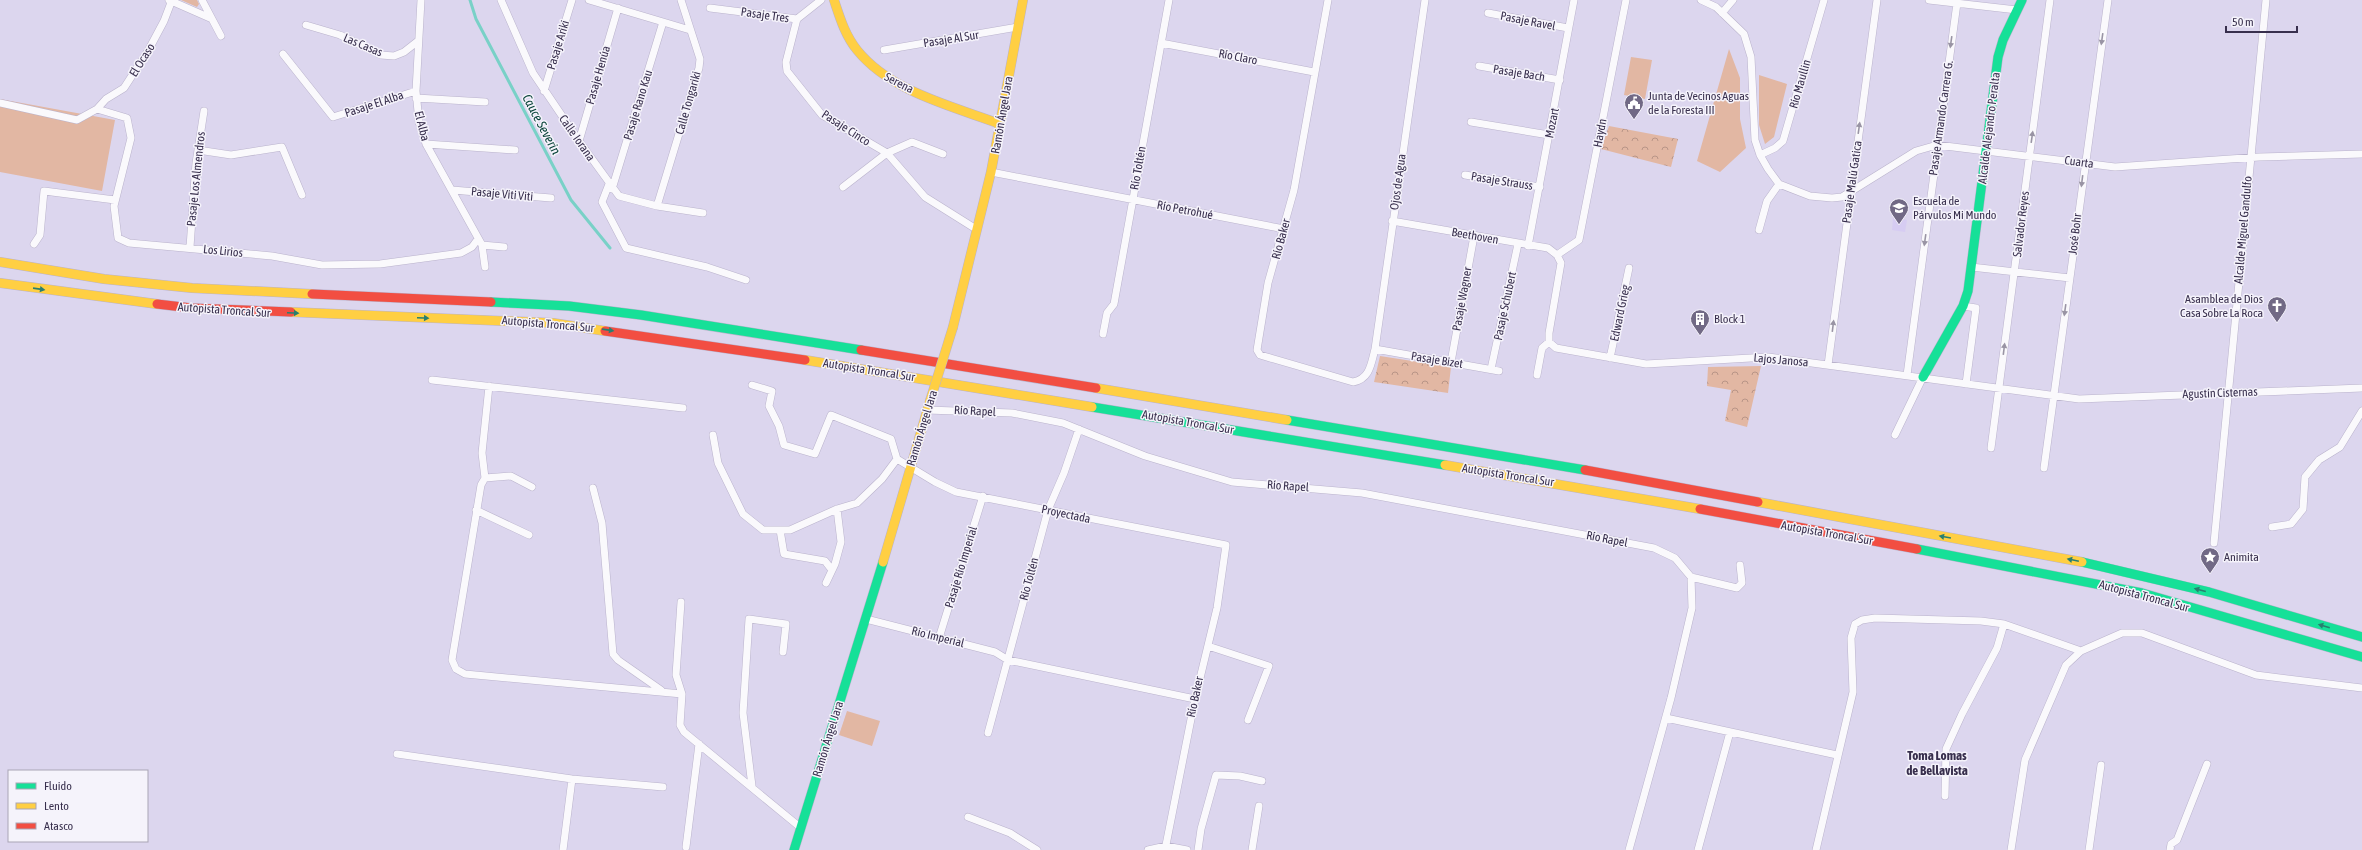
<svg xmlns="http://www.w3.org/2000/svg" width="2362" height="850" viewBox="0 0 2362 850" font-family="'Asap Condensed',sans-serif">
  <defs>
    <pattern id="park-crowns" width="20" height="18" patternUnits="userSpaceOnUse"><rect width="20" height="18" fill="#e2b7a3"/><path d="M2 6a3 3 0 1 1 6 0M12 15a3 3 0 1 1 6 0" fill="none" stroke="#b89587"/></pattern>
  </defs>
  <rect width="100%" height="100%" fill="#dcd6ee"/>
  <path fill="#d6ccf2" d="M1893,218L1907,220L1905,232L1892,230Z"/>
  <path fill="#e2b7a3" d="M181,0H197L199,4L197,7Z
    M1729,49L1740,78V119L1746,148L1720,172L1697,161Z
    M1631,57L1652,60L1645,99L1624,95Z
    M1759,75L1787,84L1774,137L1765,144L1759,125Z
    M0,99L115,120L102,191L0,172Z
    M847,711L880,721L872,746L839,735Z"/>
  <path fill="url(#park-crowns)" d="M1609,126L1678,139L1671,167L1601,149Z
    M1380,356L1451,367L1448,393L1374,382Z
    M1761,366L1747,427L1725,421L1731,390L1707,386L1708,367Z"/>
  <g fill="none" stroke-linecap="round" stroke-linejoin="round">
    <path stroke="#79d1c7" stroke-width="3" d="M470,0L476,19L571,200L610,248"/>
    <defs>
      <path id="street" d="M169,0L210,18
        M202,0L221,36
        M421,0L416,91L419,122L426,144L482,245L504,247
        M501,0L533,73L579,141L619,196L657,206L703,213
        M589,0L690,30
        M821,0L797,19L786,62L787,71L822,115L887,153L925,197L976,229
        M1328,0L1294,190L1268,283L1257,350L1260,355L1353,382C1370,379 1371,364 1375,349L1425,0
        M1701,0L1716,7L1744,34L1751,57L1755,140L1760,155L1768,169L1779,184L1810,196L1832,198L1842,197L1916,151L1937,145L2115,167L2259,157L2362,154
        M1929,0L2017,10
        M710,8L797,19
        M1488,13L1568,28
        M1722,13L1733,0
        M306,25L340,35L381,55L394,56L404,52L418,41
        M1161,43L1314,72
        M884,50L1018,27
        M283,54L333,117L416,91
        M1479,66L1560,80
        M544,91L572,0
        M416,98L485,102
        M0,103L77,120L97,109L106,99L124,88L148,51L164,21L172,0
        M97,109L127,118L131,138L114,206L118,238L129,243L272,256L322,265L380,264L461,253L472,247L478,239
        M1471,122L1549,135
        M579,141L618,8
        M426,144L515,150
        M198,150L231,155L282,147L302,195
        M1760,155L1775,148L1783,141L1824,0
        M991,172L1284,229
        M1465,175L1540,187
        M609,184L602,202L626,248L707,267L746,280
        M843,187L887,153L912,142L943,154
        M612,189L663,22
        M452,190L551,198
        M657,206L699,68L700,59L681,0
        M1392,221L1548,248L1557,255L1561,263L1549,333V342L1556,348L1646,364L1768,357L2079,399L2362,388
        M1759,230L1767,201L1779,184
        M34,244L40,235L44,191L115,200
        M482,245L485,267
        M1528,246L1574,0
        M190,247L196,163L204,111
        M1557,255L1579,240L1626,0
        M1971,267L2070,278
        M1963,306L1976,308L1966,384
        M1103,334L1107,313L1114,304L1169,0
        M1375,349L1499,371
        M1610,358L1629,268
        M1451,362L1474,236
        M1828,365L1877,0
        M1491,369L1518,244
        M1537,375L1542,348L1549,342
        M1907,375L1957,3
        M432,380L683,408
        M752,385L772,391L769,406L779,426L784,445L815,454L831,415L891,439L897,459
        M927,410L1012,413L1063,423L1145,456L1232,482L1362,493L1654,548L1675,558L1691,577L1692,608L1671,698L1629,850
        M713,435L718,463L743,514L763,530H790L837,509L857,503L882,479L897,459L935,482L956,492L1226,545L1217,608L1195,699L1165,850
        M1895,435L1923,377
        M1991,448L2050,0
        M2044,468L2108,0
        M485,478L482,453L489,386
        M532,487L511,476L485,478L481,485L452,660L456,669L465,674L682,694L680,725L684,732L801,828
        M593,488L602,523L613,654L618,660L661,690
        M476,510L529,535
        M2272,527L2291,524L2303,509L2305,477L2319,460L2340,447L2362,411
        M780,530L784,554L825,561L832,570
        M2214,543L2266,0
        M1691,577L1737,588L1742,583L1740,565
        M826,583L835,564L841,542L837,509
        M681,602L676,675L682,694
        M866,619L995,652L1008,660L1195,699
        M939,638L983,496
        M1208,646L1269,666L1248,720
        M1666,718L1837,755
        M988,733L1048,510L1064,473L1079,429
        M397,754L572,779L663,787
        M752,786L743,713L749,619L786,624L783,652
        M1945,796L1946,749L1962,714L1997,648L2004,624
        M968,817L1010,833L1037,850
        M686,847L699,744
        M563,850L572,779
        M1148,850L1166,846L1187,850
        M1198,850L1201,829L1216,775L1240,776L1262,781
        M1252,850L1259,806
        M1698,850L1730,732
        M1816,850L1853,692L1851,638L1855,624L1862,620L1875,618L1981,621L2004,624L2081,651
        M2011,850L2025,760L2066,665L2081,651L2122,633H2142L2256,675L2362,688
        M2089,850L2101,765
        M2170,850L2171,844L2177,840L2207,764"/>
      <path id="fast" d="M491,302L569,306L641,315L861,350
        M1923,377L1963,306L1968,291L1998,57L2003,40L2022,0
        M1092,407L1445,465
        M1287,420L1585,470
        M1917,549L2142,593L2362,657
        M2082,562L2209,592L2362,637
        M794,850L883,562"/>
      <path id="slow" d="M834,0C840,18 845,35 857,50C891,92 952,106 1000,124
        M0,262L104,279L192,288L312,294
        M0,283L157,304
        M291,312L553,323L605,331
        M953,327L991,172L1023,0
        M805,360L1092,407
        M1096,388L1287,420
        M1445,465L1700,509
        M1758,502L2082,562
        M883,562L930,401"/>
      <path id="jam" d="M312,294L491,302
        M157,304L191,308L291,312
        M605,331L805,360
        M861,350L1096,388
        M1585,470L1758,502
        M1700,509L1917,549"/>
    </defs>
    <use href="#street" stroke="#bab3cc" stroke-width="8"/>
    <use href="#fast" stroke="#bab3cc" stroke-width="10"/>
    <use href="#slow" stroke="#bab3cc" stroke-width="10"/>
    <use href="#jam" stroke="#bab3cc" stroke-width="10"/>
    <use href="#street" stroke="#faf9fc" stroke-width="7"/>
    <use href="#fast" stroke="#16e098" stroke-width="9"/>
    <use href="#slow" stroke="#ffcf43" stroke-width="9"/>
    <use href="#jam" stroke="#f24e42" stroke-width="9"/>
    <defs>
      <path id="slow-bridge" d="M930,401L953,327"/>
    </defs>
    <use href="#slow-bridge" stroke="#bab3cc" stroke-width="10" stroke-linecap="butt"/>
    <use href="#slow-bridge" stroke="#ffcf43" stroke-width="9"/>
  </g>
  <defs><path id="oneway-solid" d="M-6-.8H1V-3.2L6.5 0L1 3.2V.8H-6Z"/></defs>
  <g fill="#9994a4">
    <use href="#oneway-solid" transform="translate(2102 39) rotate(98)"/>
    <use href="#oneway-solid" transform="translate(1951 42) rotate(98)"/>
    <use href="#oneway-solid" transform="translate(1859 128) rotate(-82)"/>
    <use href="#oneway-solid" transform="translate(2032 137) rotate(-82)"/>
    <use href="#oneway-solid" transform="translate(2082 181) rotate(97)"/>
    <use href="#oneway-solid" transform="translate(1925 240) rotate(98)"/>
    <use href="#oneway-solid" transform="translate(2065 310) rotate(98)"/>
    <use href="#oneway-solid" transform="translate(1833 326) rotate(-83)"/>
    <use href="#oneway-solid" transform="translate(2004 349) rotate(-83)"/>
  </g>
  <g fill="#297f6f">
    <use href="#oneway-solid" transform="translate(39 289) rotate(8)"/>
    <use href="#oneway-solid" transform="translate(293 313) rotate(2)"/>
    <use href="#oneway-solid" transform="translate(423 318) rotate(2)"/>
    <use href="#oneway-solid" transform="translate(608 330) rotate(8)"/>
    <use href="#oneway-solid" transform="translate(1945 537) rotate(-170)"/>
    <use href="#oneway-solid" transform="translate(2073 560) rotate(-168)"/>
    <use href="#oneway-solid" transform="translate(2200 590) rotate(-165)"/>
    <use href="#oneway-solid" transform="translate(2324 626) rotate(-164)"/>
  </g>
  <defs>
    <symbol id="civic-pin" viewBox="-11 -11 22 30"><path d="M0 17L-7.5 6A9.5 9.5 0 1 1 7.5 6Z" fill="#716985" stroke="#f5f3fb"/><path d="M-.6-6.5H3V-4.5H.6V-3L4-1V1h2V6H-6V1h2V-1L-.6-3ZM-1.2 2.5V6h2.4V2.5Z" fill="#fff"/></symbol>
    <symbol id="school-pin" viewBox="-11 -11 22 30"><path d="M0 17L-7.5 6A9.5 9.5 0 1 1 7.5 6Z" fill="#716985" stroke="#f5f3fb"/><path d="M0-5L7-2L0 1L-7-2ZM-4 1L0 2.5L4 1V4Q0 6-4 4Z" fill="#fff"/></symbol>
    <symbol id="church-pin" viewBox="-11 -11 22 30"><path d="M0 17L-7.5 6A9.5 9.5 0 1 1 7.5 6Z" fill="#716985" stroke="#f5f3fb"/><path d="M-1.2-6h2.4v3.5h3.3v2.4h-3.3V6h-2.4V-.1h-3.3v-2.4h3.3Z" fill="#fff"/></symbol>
    <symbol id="building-pin" viewBox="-11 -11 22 30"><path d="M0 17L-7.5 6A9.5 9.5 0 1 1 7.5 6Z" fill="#716985" stroke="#f5f3fb"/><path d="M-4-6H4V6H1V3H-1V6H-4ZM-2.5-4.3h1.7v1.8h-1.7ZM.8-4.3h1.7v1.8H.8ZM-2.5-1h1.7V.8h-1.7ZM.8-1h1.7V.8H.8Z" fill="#fff"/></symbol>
    <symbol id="sight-pin" viewBox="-11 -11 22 30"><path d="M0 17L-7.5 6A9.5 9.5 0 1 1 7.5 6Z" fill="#716985" stroke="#f5f3fb"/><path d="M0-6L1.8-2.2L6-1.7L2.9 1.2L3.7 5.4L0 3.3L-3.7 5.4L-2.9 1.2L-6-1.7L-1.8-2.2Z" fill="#fff"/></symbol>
  </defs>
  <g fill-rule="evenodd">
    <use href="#civic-pin" x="1623" y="92" width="22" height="30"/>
    <use href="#school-pin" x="1888" y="197" width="22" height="30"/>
    <use href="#church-pin" x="2266" y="295" width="22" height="30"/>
    <use href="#building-pin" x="1689" y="308" width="22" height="30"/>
    <use href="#sight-pin" x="2199" y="546" width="22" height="30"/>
  </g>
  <g text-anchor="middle" stroke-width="3" stroke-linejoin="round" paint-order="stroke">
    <g font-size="12" fill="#382f4d" stroke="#f5f3fb">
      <text transform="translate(765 15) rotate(8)" y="4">Pasaje Tres</text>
      <text transform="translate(1528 21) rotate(11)" y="4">Pasaje Ravel</text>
      <text transform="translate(951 39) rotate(-9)" y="4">Pasaje Al Sur</text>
      <text transform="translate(363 45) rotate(23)" y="4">Las Casas</text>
      <text transform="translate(558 45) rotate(-73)" y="4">Pasaje Ariki</text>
      <text transform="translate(1238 57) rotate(11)" y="4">Río Claro</text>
      <text transform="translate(142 60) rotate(-58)" y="4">El Ocaso</text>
      <text transform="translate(1519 73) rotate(9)" y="4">Pasaje Bach</text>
      <text transform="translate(598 75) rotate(-74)" y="4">Pasaje Henúa</text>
      <text transform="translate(899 83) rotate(27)" y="4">Serena</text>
      <text transform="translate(1800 84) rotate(-74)" y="4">Río Maullin</text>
      <text transform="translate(688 103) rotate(-74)" y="4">Calle Tongariki</text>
      <text transform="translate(374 104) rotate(-18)" y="4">Pasaje El Alba</text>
      <text transform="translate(638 105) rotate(-73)" y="4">Pasaje Rano Kau</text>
      <text transform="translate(1002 115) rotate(-80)" y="4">Ramón Ángel Jara</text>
      <text transform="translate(1941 118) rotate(-82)" y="4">Pasaje Armando Carrera G.</text>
      <text transform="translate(1552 123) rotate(-79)" y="4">Mozart</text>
      <text transform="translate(422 126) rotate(76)" y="4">El Alba</text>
      <text transform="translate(846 128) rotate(33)" y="4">Pasaje Cinco</text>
      <text transform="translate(1989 128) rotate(-83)" y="4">Alcalde Alejandro Peralta</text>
      <text transform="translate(1600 133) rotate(-79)" y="4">Haydn</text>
      <text transform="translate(577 138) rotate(55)" y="4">Calle Iorana</text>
      <text transform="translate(2079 162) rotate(8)" y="4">Cuarta</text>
      <text transform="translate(1138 168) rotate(-80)" y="4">Río Toltén</text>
      <text transform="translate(196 179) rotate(-84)" y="4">Pasaje Los Almendros</text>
      <text transform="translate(1502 181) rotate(9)" y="4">Pasaje Strauss</text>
      <text transform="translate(1398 182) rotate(-82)" y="4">Ojos de Agua</text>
      <text transform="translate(1852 182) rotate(-82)" y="4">Pasaje Malú Gatica</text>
      <text transform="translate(502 194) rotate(5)" y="4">Pasaje Viti Viti</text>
      <text transform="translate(1185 210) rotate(11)" y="4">Río Petrohué</text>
      <text transform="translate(2021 224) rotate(-83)" y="4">Salvador Reyes</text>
      <text transform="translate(2243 230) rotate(-85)" y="4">Alcalde Miguel Gandulfo</text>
      <text transform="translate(2075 234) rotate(-83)" y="4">José Bohr</text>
      <text transform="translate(1475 236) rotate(10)" y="4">Beethoven</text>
      <text transform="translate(1281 239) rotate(-75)" y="4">Río Baker</text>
      <text transform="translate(223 251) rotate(6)" y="4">Los Lirios</text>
      <text transform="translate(1462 299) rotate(-80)" y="4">Pasaje Wagner</text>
      <text transform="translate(1505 306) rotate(-78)" y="4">Pasaje Schubert</text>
      <text transform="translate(224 310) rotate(4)" y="4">Autopista Troncal Sur</text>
      <text transform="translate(1620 313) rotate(-78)" y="4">Edward Grieg</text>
      <text transform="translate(548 324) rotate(5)" y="4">Autopista Troncal Sur</text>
      <text transform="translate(1437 360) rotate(9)" y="4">Pasaje Bizet</text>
      <text transform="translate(1781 360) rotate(5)" y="4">Lajos Janosa</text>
      <text transform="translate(869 370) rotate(9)" y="4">Autopista Troncal Sur</text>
      <text transform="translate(2220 393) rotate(-2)" y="4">Agustín Cisternas</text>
      <text transform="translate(975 411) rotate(3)" y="4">Río Rapel</text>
      <text transform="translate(1188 422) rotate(10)" y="4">Autopista Troncal Sur</text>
      <text transform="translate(922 428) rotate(-73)" y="4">Ramón Ángel Jara</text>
      <text transform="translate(1508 475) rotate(9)" y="4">Autopista Troncal Sur</text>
      <text transform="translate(1288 486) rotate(4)" y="4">Río Rapel</text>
      <text transform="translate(1066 514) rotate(12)" y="4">Proyectada</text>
      <text transform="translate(1827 533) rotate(10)" y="4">Autopista Troncal Sur</text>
      <text transform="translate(1607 539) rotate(11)" y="4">Río Rapel</text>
      <text transform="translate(961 567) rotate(-73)" y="4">Pasaje Río Imperial</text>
      <text transform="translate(1029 579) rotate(-75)" y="4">Río Toltén</text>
      <text transform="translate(2144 596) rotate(15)" y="4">Autopista Troncal Sur</text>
      <text transform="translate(938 637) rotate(14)" y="4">Río Imperial</text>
      <text transform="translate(1195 697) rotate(-78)" y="4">Río Baker</text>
      <text transform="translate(828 739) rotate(-73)" y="4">Ramón Ángel Jara</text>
    </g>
    <g font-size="12" fill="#382f4d" stroke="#f5f3fb" text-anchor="start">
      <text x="1648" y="100">Junta de Vecinos Aguas<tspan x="1648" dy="14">de la Foresta III</tspan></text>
      <text x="1913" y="205">Escuela de<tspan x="1913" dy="14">Párvulos Mi Mundo</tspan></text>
      <text x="2263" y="303" text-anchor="end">Asamblea de Dios<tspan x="2263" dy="14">Casa Sobre La Roca</tspan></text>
      <text x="1714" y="323">Block 1</text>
      <text x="2224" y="561">Animita</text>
    </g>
    <g font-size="13" font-style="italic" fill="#0a443a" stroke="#f5f3fb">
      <text transform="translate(542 124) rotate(62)" y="5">Cauce Severin</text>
    </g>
    <g font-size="13" font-weight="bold" fill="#382f4d" stroke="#f5f3fb">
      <text x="1937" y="760">Toma Lomas<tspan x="1937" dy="15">de Bellavista</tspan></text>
    </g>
  </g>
  <rect x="8" y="770" width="140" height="72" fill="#f5f3fb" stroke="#a9a5b5"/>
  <rect x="16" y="783" width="20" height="6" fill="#16e098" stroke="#a9a5b5"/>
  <text x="44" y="790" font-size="12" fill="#382f4d">Fluido</text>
  <rect x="16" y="803" width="20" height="6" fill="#ffcf43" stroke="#a9a5b5"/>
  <text x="44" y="810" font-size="12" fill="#382f4d">Lento</text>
  <rect x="16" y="823" width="20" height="6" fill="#f24e42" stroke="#a9a5b5"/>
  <text x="44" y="830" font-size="12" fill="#382f4d">Atasco</text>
  <path d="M2226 26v6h71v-6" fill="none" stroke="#382f4d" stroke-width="2"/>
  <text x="2232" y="26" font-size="12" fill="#382f4d" stroke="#f5f3fb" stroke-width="3" paint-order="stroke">50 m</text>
</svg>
